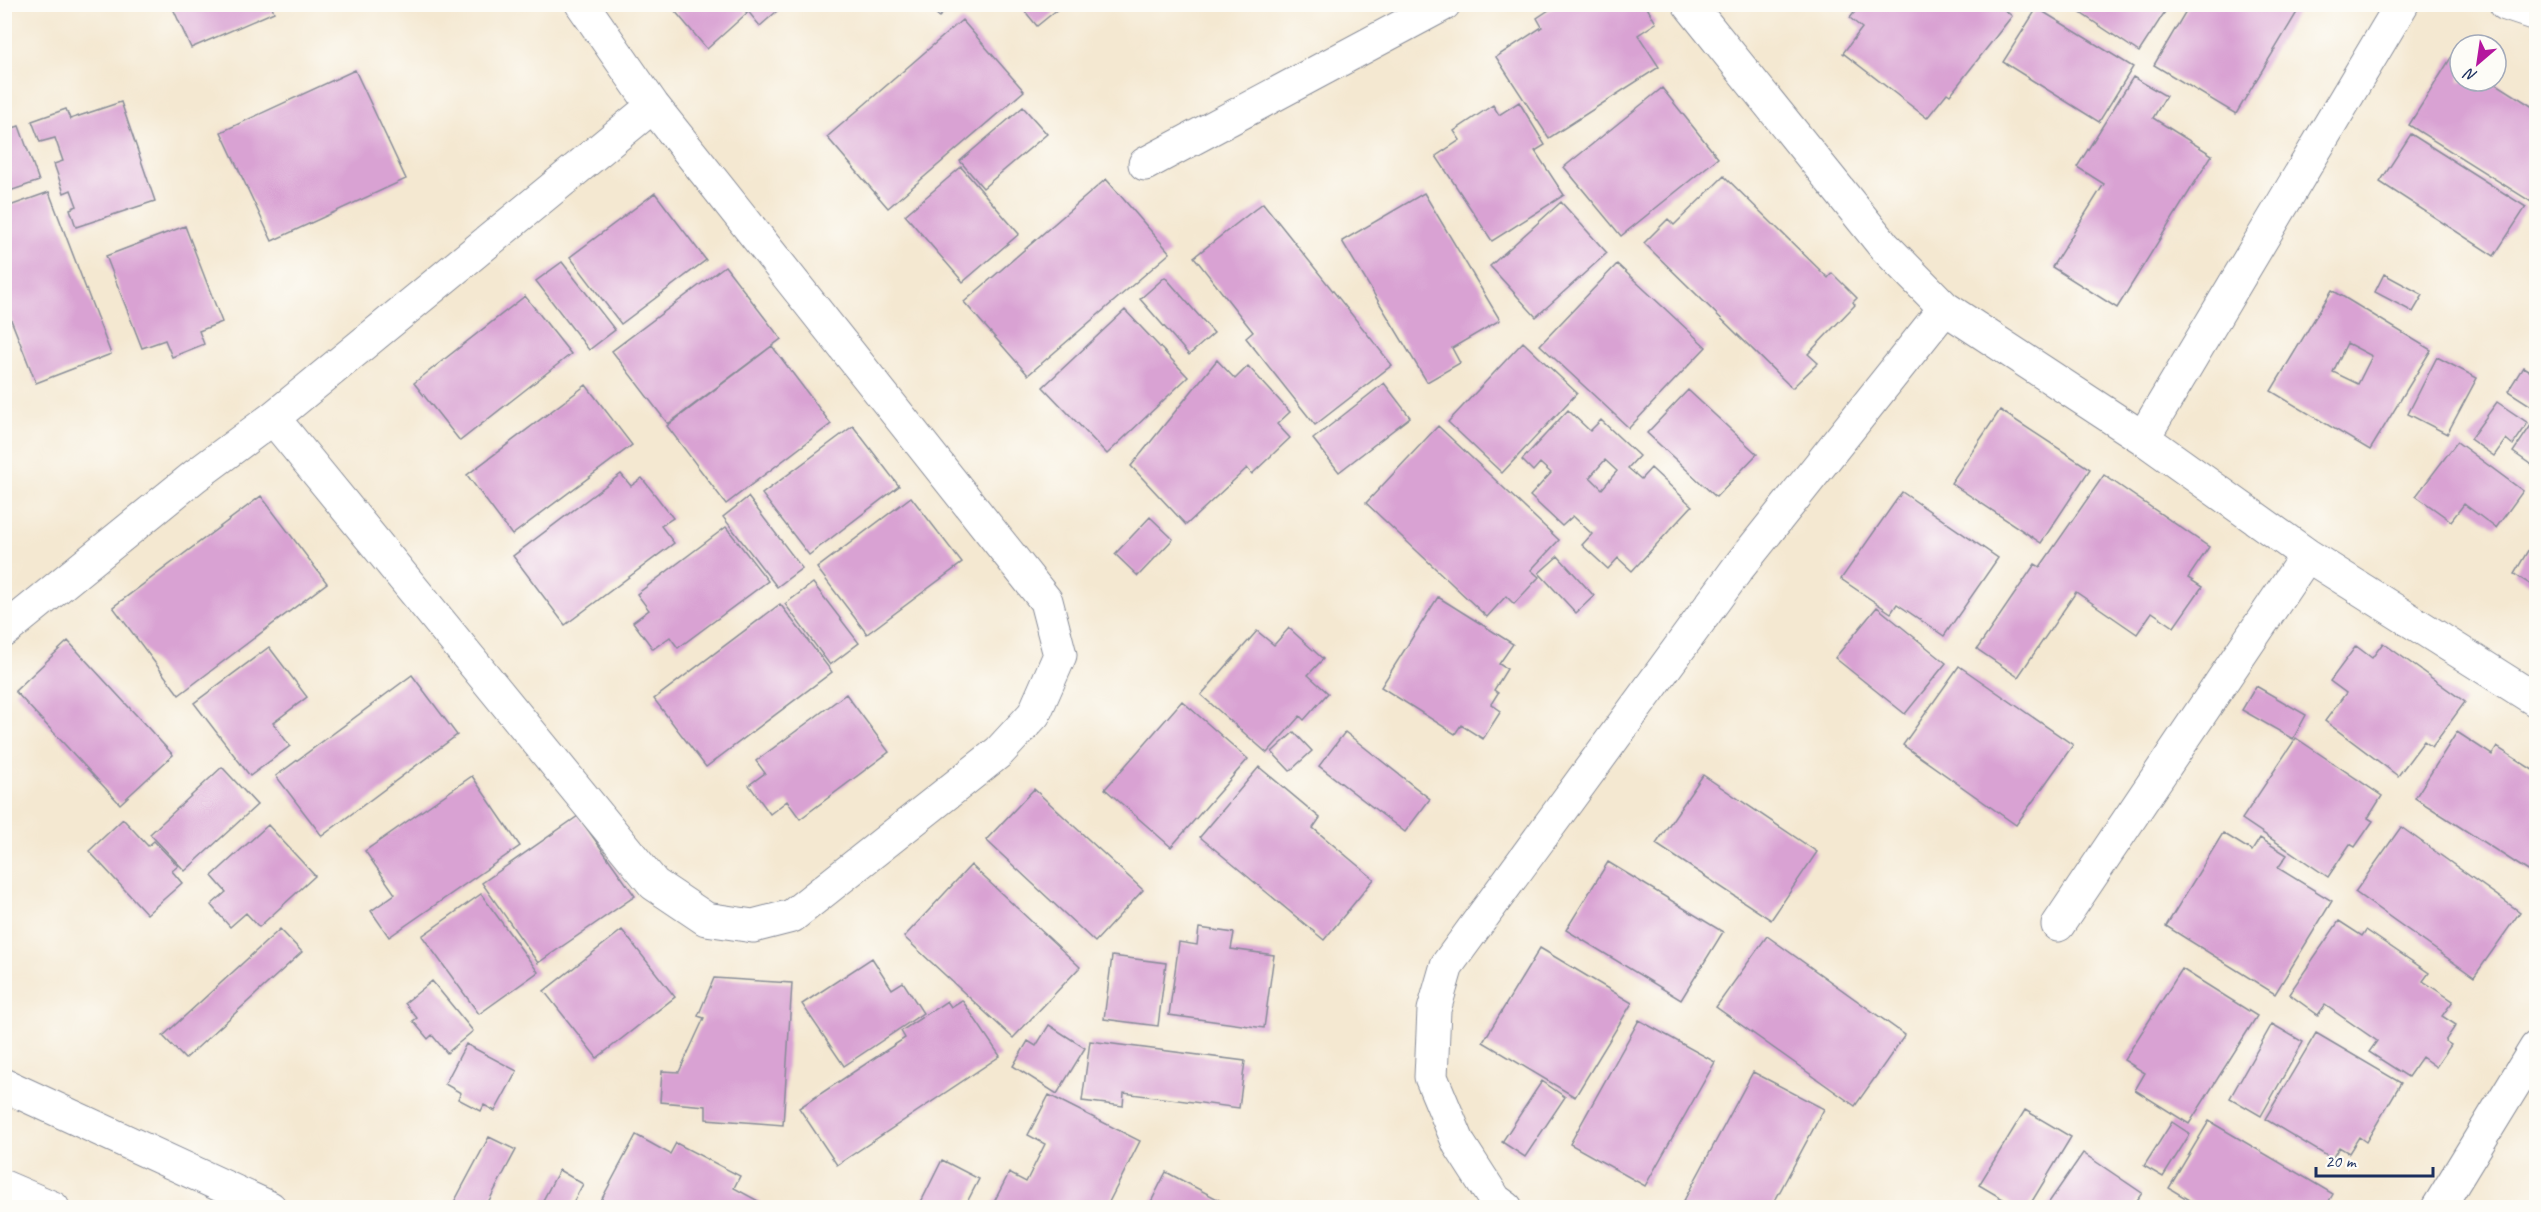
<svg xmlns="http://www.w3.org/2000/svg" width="2541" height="1212" viewBox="0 0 2541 1212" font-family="Caveat,sans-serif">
  <rect width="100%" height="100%" fill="#fdfcf7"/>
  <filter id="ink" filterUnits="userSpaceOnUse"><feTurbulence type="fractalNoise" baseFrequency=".0167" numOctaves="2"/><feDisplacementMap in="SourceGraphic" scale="12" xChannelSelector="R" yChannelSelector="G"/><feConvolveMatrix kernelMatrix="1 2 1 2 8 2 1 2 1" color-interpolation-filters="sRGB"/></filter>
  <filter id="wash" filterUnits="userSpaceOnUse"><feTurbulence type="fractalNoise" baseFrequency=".008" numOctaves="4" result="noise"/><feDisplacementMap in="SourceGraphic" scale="24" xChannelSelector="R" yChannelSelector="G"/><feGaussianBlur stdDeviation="1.35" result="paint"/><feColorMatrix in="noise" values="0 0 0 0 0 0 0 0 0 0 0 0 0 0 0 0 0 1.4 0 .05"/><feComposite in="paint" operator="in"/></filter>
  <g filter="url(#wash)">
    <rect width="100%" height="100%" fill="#f4e8d1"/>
    <g id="blocks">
      <path fill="#d9a2d3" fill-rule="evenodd" d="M171,4H271L274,12L191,48Z
        M669,4H740L747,13L707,49Z
        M742,4H785L760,26Z
        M928,4H954L939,17Z
        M1019,4H1064L1037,26Z
        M1558,4H1645L1656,23L1638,35L1659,67L1549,138L1496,57L1542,27L1537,18Z
        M1861,4H1997L2012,16L1950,95L1947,93L1927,118L1843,53L1862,28L1850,18Z
        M2067,4H2170L2139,52Z
        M2190,4H2302L2236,114L2154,65Z
        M2037,8L2133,67L2099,122L2003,62Z
        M962,20L1024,91L888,208L827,137Z
        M2452,56L2460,61V81H2492L2536,109V205L2409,125Z
        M355,70L406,179L272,241L221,132Z
        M2133,77L2166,96L2153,118L2212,155L2117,308L2052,267L2104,184L2077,167Z
        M1662,88L1718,158L1621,236L1564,167Z
        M121,102L155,201L76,227L70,209L77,206L71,190L64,193L54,164L63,161L55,138L40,142L32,121L66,109L70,119Z
        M1519,102L1545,145L1535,151L1564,195L1492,241L1436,156L1460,140L1454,131L1493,105L1499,115Z
        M1023,107L1047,134L983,188L960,161Z
        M19,126L39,181L4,193V131Z
        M2411,134L2526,207L2494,256L2380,182Z
        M961,167L1019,234L963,282L905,215Z
        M1724,176L1828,278L1832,273L1857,298L1853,302L1855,305L1808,354L1818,363L1792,388L1644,243L1668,219L1674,225Z
        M1106,179L1170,253L1028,375L964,302Z
        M49,192L111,354L36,383L4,302V208Z
        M655,193L706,260L621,324L570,257Z
        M1424,193L1500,320L1452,348L1460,363L1427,382L1342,241Z
        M1561,202L1607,253L1536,317L1490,266Z
        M1263,203L1392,365L1315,425L1246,338L1253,332L1194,257Z
        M185,226L222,322L199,331L204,344L172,357L165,340L142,348L106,256Z
        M562,262L615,330L589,350L536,281Z
        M1617,264L1706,347L1629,428L1540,345Z
        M725,266L781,339L668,424L612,351Z
        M2384,274L2423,295L2413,312L2375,292Z
        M1165,277L1214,333L1189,355L1140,299Z
        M2332,290L2431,350L2370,450L2271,391ZM2347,343L2372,356L2358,384L2333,372Z
        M525,296L571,354L460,441L414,383Z
        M1125,310L1188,377L1107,454L1043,387Z
        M1523,342L1577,393L1502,473L1448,422Z
        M772,346L831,424L726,504L667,426Z
        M2437,357L2477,378L2447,434L2408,414Z
        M1217,360L1235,379L1248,366L1290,412L1277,424L1290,438L1252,474L1247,468L1186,525L1131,466Z
        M2523,367L2536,375V409L2508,391Z
        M1384,383L1410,417L1339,472L1313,439Z
        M586,385L632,445L512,535L467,475Z
        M1688,390L1757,454L1716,497L1647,433Z
        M2497,402L2528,423L2513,445L2506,439L2494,456L2470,439Z
        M1568,410L1590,431L1601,420L1639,456L1628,468L1641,479L1651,468L1692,506L1632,571L1618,558L1608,569L1582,545L1592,534L1573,516L1562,526L1530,496L1551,473L1540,463L1533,471L1522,460ZM1605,460L1617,471L1602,489L1590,477Z
        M2000,410L2090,469L2041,543L1951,483Z
        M2536,418V461L2533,466L2513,452Z
        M853,426L899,486L809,555L762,494Z
        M1438,426L1559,540L1531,570L1539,577L1514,604L1506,596L1487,617L1366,503Z
        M2457,442L2523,491L2496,528L2464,504L2451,521L2416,496Z
        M621,474L631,486L642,478L673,518L661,526L674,543L565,625L513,556Z
        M2104,475L2209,547L2188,578L2202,587L2174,627L2152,612L2137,634L2076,592L2018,677L1977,649L2035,564L2040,567Z
        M1902,492L1998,558L1944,636L1897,604L1891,613L1841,579Z
        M261,496L327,583L179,695L113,607Z
        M748,497L802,568L777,587L723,517Z
        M911,497L962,563L867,634L817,568Z
        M1150,517L1173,539L1138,576L1115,554Z
        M726,527L768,581L678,648L670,637L653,649L633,622L649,610L637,594Z
        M2536,537V588L2514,574Z
        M1558,556L1594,596L1576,613L1539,573Z
        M813,583L859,643L830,665L785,604Z
        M1438,597L1513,644L1499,664L1507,669L1494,690L1498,693L1491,704L1501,711L1483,739L1461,725L1455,734L1381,687Z
        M780,604L832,672L706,767L654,699Z
        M1877,607L1946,663L1905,714L1835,658Z
        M1289,628L1323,659L1308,675L1328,693L1304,720L1300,716L1267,753L1201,695L1257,631L1274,645Z
        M68,641L173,755L120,804L15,691Z
        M2383,643L2465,702L2432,747L2424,741L2398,776L2325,721L2346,693L2330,681L2356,646L2372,658Z
        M269,647L307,697L273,723L290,746L250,776L194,703Z
        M1959,666L2073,745L2016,825L1903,745Z
        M412,675L457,735L322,836L276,776Z
        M2256,686L2306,715L2293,739L2242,710Z
        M846,694L889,752L800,819L787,801L770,814L749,785L765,773L756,761Z
        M1182,701L1248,759L1171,847L1105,789Z
        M1294,732L1312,751L1290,771L1272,752Z
        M1345,732L1430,799L1405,832L1319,766Z
        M2457,732L2492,755L2497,747L2536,772V876L2415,798Z
        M2296,738L2382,796L2368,818L2373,821L2355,847L2350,844L2328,877L2242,819Z
        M222,767L257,805L185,871L150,834Z
        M1259,767L1320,818L1313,828L1374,879L1324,940L1200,837Z
        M1703,775L1817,852L1771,920L1656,844Z
        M472,776L520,846L389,937L371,911L395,894L365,851Z
        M1034,789L1143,890L1095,942L986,840Z
        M578,816L635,896L538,963L482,883Z
        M123,819L148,846L154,841L178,866L172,871L182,883L147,914L89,851Z
        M268,825L315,876L259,927L246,913L230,927L211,905L226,892L212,876Z
        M2401,827L2520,912L2474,977L2355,892Z
        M2223,833L2252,851L2260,838L2287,855L2278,868L2332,901L2275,994L2166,926Z
        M1608,862L1723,932L1681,1000L1566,930Z
        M971,865L1080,967L1013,1038L904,937Z
        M481,894L538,972L479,1014L422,936Z
        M2339,921L2362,936L2366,930L2429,973L2423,981L2453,1001L2442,1016L2456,1025L2445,1041L2451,1045L2436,1067L2422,1057L2408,1077L2369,1052L2377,1041L2325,1005L2318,1015L2289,994Z
        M1199,928L1234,933L1231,949L1274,955L1264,1028L1169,1015L1179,942L1197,945Z
        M280,929L302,952L185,1059L163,1036Z
        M622,930L675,997L597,1058L544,991Z
        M1767,936L1905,1035L1855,1106L1716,1007Z
        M1540,948L1632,1003L1575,1097L1483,1042Z
        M1112,956L1166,963L1158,1026L1104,1019Z
        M872,958L892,989L903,982L923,1013L844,1066L802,1004Z
        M2182,969L2257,1016L2189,1124L2135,1090L2145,1073L2124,1060Z
        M714,978L792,983L783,1125L706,1119V1106L660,1102L662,1071L679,1072L704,1018L698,1016Z
        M432,981L473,1031L447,1053L432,1035L428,1039L413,1021L417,1018L405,1003Z
        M962,1000L1000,1056L837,1165L799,1108L905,1038L901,1031L947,1001L951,1007Z
        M1639,1020L1715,1062L1645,1186L1570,1144Z
        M2272,1024L2303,1042L2261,1116L2230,1098Z
        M1049,1025L1085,1048L1057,1094L1013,1066L1028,1041L1036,1046Z
        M2316,1033L2401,1083L2366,1142L2359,1137L2349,1153L2339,1147L2332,1159L2265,1119Z
        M1090,1041L1245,1061L1239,1108L1124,1093L1123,1106L1082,1101Z
        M466,1044L517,1071L495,1111L484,1105L481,1111L458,1099L461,1093L445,1084Z
        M1753,1072L1824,1109L1771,1208H1680Z
        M1542,1081L1565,1097L1525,1157L1502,1142Z
        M1049,1095L1140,1141L1106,1208H991L1009,1173L1026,1182L1045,1144L1028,1135Z
        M2025,1110L2071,1137L2028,1208H2018L1979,1185Z
        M2209,1121L2333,1194L2325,1208H2202L2169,1188Z
        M2172,1122L2190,1134L2163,1177L2144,1166Z
        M636,1135L670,1154L676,1143L740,1176L734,1188L760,1202L756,1208H597Z
        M489,1137L516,1150L485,1208H455L452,1206Z
        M2083,1153L2142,1193L2132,1208H2045Z
        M942,1160L979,1179L964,1208H918Z
        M559,1170L583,1184L570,1208H539Z
        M1166,1172L1227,1204L1225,1208H1148Z"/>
    </g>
  </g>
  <g filter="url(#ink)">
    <use href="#blocks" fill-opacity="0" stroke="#888c98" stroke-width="1.5"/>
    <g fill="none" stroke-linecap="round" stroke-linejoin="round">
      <defs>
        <path id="street" d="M1689,4L1884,246L1945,308L2143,438L2307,555L2536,700
          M2506,4L2536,14
          M1145,164L1444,4
          M273,418L654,884L706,919L753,926L792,916L999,752L1034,714L1060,655L1046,601L653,106L582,4
          M2143,438L2402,4
          M4,631L195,476L273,418L653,106
          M2058,925L2307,555
          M1506,1208L1495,1200L1459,1144L1431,1077L1434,1010L1447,965L1738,568L1945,308
          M2438,1208L2536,1048"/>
        <path id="secondary" d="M4,1085L270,1208
          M4,1187L53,1208"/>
      </defs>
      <use href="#street" stroke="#888c98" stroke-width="35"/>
      <use href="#secondary" stroke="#888c98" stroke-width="35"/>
      <use href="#street" stroke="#fff" stroke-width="33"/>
      <use href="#secondary" stroke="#fff" stroke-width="33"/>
    </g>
  </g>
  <rect width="2541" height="1212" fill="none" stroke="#fdfcf7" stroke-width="24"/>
  <g transform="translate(2478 63) rotate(209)"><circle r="28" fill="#fdfcf7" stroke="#a3aaba" stroke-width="1.5"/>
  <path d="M0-4.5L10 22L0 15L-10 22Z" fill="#b5179e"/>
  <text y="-9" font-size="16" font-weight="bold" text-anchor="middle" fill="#1b2f5e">N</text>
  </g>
  <path d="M2316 1167v9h117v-9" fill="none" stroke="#1b2f5e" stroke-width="3"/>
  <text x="2325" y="1167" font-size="18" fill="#1b2f5e" stroke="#fdfcf7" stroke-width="4.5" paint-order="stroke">20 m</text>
</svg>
